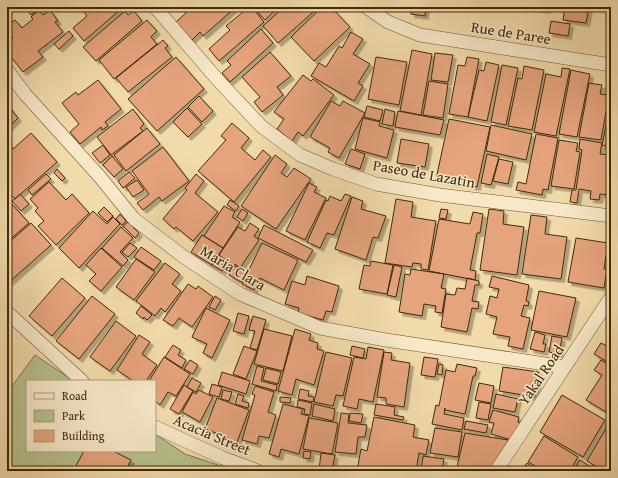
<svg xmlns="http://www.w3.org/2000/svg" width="618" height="478" viewBox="0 0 618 478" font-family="'Gentium Book Plus',serif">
  <defs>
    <filter id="shadow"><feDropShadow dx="3.5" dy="3.5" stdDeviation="0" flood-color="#0004"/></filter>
  </defs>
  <rect width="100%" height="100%" fill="#f2dbaa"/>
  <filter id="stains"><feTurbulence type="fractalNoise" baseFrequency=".005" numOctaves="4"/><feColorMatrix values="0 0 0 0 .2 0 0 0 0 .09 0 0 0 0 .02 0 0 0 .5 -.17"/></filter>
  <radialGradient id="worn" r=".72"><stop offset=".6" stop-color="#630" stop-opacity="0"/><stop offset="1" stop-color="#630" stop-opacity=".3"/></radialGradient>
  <path fill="#b6c18c" stroke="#7b764c" d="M35,355L74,381H27V451H155V434L185,454L236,471H7V393Z"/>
  <path fill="#e6a47d" stroke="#402a0c" filter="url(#shadow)" d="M25,7H41L31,15Z
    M87,7H120L121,9L84,41L73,28L87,16L83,11Z
    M182,7H236L203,36L200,32L192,40L176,22L186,13Z
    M249,7H252L264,22L219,61L209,49L230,30L226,26Z
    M253,7H278L265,20Z
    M284,7H319L278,43L263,26Z
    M322,7H331L350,27L314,61L291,37Z
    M411,7H426L425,16L411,14Z
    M527,7H547V10Z
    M565,7H589L586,23L563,20Z
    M39,10L43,15L50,10L58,21L55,22L63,32L38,51L43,57L23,72L7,52V43L13,38L7,31V26L15,20L22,28L33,19L31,17Z
    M125,11L128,15L134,11L142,21L96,61L83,47Z
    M147,20L157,31L151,37L157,44L114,79L99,60Z
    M551,21L570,24L568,36L549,33Z
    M261,29L273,43L230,82L222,73L231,65L227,61Z
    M69,31L73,36L59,49L54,44Z
    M351,32L363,39L353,54L370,64L358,83L363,86L354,101L311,76L319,63L326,67L339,46L342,48Z
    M163,40L168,46L165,48L172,57L128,92L116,78Z
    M412,50L432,54L421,115L400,111Z
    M270,52L291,76L277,87L283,95L262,112L254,102L260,97L242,77Z
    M435,53L453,55L448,82L431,80Z
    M176,57L204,89L157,131L128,99Z
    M376,57L407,62L399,105L368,99Z
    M467,57L479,59L468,117L449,114L458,65L465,66Z
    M486,62L499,65L487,121L468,117L479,70L484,71Z
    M502,65L518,68L506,125L491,122Z
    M524,66L544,70L532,130L508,126L518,78L522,79Z
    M562,68L570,69L556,136L534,132L546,74L561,77Z
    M571,70L590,74L577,137L559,134Z
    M303,75L311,81L313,79L334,95L303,136L298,132L292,141L277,129L284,119L274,112Z
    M98,80L121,109L105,122L108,126L102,130L101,127L80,144L70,132L79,124L62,103L76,92L78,95Z
    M429,81L448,84L443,118L423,115Z
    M589,83L602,85L600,94L609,95L601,140L579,137Z
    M199,96L213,111L202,122L188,107Z
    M331,101L340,106L343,101L365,113L339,158L328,152L330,148L310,137Z
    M611,102V147L602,145Z
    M7,104L18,118L7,129Z
    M367,106L383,110L380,121L364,117Z
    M187,108L202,124L188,137L173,122Z
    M133,109L144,124L140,128L143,131L111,155L97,137Z
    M385,109L395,112L393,126L382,124Z
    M398,111L444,120L440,135L395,127Z
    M363,118L380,122L379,126L394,130L387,158L355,149Z
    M449,119L490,127L477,187L436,179Z
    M232,123L249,138L241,148L255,160L263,150L271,157L234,202L198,171L226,140L221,136Z
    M491,125L532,134L526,160L486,151Z
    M147,128L160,144L126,171L114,155Z
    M31,133L57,162L15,199L7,190V142L13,149Z
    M536,134L558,138L548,190L543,189L542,195L516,190L518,182L526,184Z
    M401,139L429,144L425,167L397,163Z
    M580,139L602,143L600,154L611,155V195L600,194L599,200L590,199L591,191L579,189L577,203L570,202L572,190H576L582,150L579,149Z
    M559,140L578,143L576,151L580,152L574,189L551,186Z
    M103,145L110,155L100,163L92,153Z
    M163,147L189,181L162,201L159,197L143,210L137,203L149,194L132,171Z
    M351,149L365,154L360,169L345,164Z
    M487,154L499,157L491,185L481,183Z
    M275,155L287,164L281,173L287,177L294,168L311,179L276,229L241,206Z
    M112,156L123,169L114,177L103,165Z
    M499,159L513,162L508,184L493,181Z
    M57,169L65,178L62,181L54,173Z
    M129,172L135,178L123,188L118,181Z
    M46,174L51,179L32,195L28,190Z
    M196,174L204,181L195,193L218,212L193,241L176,227L174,229L163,219L187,190L185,188Z
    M137,180L144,190L133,197L126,187Z
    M49,182L66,200L72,194L89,213L56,245L38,226L44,221L35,211L38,208L30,199Z
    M309,183L317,187L314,192L326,198L305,240L286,231Z
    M20,194L29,204L21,211L12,201Z
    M345,194L351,196L334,235L327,233L320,248L307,242L326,200L328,201L330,196L341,201Z
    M352,197L363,201L361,209L386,216L378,238L373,237L366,260L335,249Z
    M396,199L413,202L411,217L436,221L428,270L421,269V264L413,263L412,267L385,263Z
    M230,200L239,206L236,211L227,205Z
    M10,202L29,223L7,242V205Z
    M224,206L235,212L232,217L240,222L223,248L204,236Z
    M104,207L113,216L107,222L98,213Z
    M242,209L248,213L243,221L237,217Z
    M441,209L448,210L446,219L439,218Z
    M489,209L504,211L503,224L524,227L517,275L480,270Z
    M93,211L107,224L113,217L120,224L79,268L59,248Z
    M473,212L483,214L480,233H477L470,270L476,271L475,280L429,271L439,219L470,224Z
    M120,214L126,221L122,225L116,219Z
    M531,215L547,217L545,234L567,237L561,279L522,274Z
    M128,222L139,233L135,238L123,226Z
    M31,223L51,245L7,284V244Z
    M250,223L259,229L254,236L259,240L240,268L235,264L231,270L223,265L226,260L219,255L238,227L245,231Z
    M264,225L313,250L306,262L258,238Z
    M121,227L133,238L120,252L128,260L123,266L102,248Z
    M202,235L223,248L212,265L191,252Z
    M576,238L608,243L604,269H607L604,288L568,282Z
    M130,243L137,248L128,257L122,252Z
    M262,243L298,260L284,290L260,278L254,290L242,284Z
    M141,247L161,261L154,270L134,257Z
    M101,248L122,267L101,291L89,281L96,274L86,265Z
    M218,256L225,261L222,265L225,267L222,271L212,265Z
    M136,259L155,272L134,300L116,287Z
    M371,261L393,265L387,294L359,289L364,265L370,266Z
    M165,263L180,274L172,284L181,291L165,312L161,308L155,316L136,301Z
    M394,265L402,267L396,297L387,295Z
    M235,266L247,272L241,282L229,275Z
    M411,269L444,274L441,288L446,289L442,313L435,312L436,306L424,304L422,316L399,312L405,274L410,275Z
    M307,276L339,286L332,312L326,311L323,320L298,313L299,308L285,304L292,281L305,285Z
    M492,276L529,285L526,301L529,302L528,306L524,305L521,316L530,318L523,349L508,346L510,337L493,334L497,317L486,314L490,296L497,298L499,289L489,287Z
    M62,278L85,298L52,336L29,316Z
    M467,278L479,281V285H475L472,301L479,302L478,309L472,308L467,332L441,327L446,294L455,295L457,288L465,289Z
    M188,284L196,289L198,286L213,297L192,327L179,318L173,326L163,320Z
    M539,291L576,298L567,337L531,330Z
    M92,296L115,314L79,359L56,341Z
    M215,296L221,300L215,310L209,307Z
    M141,306L152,315L147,320L144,317L143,319L136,313Z
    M206,308L230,320L212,358L203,353L207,344L192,337Z
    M238,313L249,316L244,334L233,331Z
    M611,314V326L606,323Z
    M253,316L266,320L257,350L250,348L255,331L249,330Z
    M116,321L136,336L110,371L90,357Z
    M264,329L292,336L283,371L254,364Z
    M295,329L311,334L309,340L318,343L317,349L324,351L314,385L296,379L292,395L278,391Z
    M535,332L545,335L543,344H546L544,352L530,349Z
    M139,335L150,342L142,354L157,365L146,381H133L117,370Z
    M552,336L562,338L559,354L549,352Z
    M601,343L609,347L611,343V364L594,354Z
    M173,345L181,350L178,355L186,360L182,368L165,357Z
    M244,346L257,351L246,379L233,374Z
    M352,346L365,349L363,358L350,355Z
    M368,347L384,350L373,402L359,399L357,409L343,406L354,357L366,359Z
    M326,352L352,358L343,396L336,395L333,406L314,402Z
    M384,352L392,353L391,360L410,363L404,407L386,404V398L377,397Z
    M164,357L190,374L176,396L168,392L160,405L155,401V381H149Z
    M424,357L438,359L435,377L421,375Z
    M190,360L198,365L193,374L184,369Z
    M601,360L611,366V415L586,400L602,375L594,370Z
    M439,364L443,365L442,375L437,374Z
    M457,364L477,368L475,376H473L465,414L445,410V408L444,414L464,418L462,430L432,424L436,405L439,406L446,370L455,372Z
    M257,366L264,368L261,381L277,385L276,391L252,384Z
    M503,367L539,372L535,397L499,391Z
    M266,368L281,372L278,384L263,380Z
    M222,372L250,381L246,394L218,385Z
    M192,378L201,383L196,392L187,387Z
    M479,383L494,386L491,403L475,400Z
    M212,384L222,387L219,397L209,394Z
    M184,385L193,391L179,414L170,409Z
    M255,386L274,392L268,412L276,415L269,438L259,436L257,444L242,440L255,395L252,394Z
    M300,389L309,391L308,396L314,397L313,402L298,399Z
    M199,390L213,397L200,422L182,412L193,392L196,394Z
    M223,390L232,392L229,401L221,399Z
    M238,394L244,396L242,401L249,403L248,408L235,404Z
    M496,394L518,399L515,412L493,408Z
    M562,395L605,420L583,457L540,432Z
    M280,397L291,398L290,403L280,402Z
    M217,398L249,410L236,445L226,441L227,437L205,429Z
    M298,400L312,403L310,415L304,414L305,409L297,407Z
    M479,402L491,404L488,420L476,418Z
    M283,404L303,409L301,414L309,416L299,454L281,449L279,457L269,454Z
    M314,404L335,409L333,421L312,416Z
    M376,404L395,407L394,415L404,417L403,420L374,415Z
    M493,410L519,417L518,422L520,423L515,441L491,434L494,423L489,422Z
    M341,413L349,414L348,423L367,425L365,437H358L356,454L335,452Z
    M350,413L363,414L361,423L349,421Z
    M374,417L415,425L413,437L429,440L426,455L419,453L416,471H357L361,449L367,451Z
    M309,418L338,423L332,454L303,449Z
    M466,421L488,425L486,433L464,429Z
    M608,425L611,427V471H604L587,461Z
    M435,428L462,432L458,457L430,453Z
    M465,433L508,440L512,441L493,471L484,469V471H456Z
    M544,436L578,457L570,471H544L528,462Z
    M84,451H113L131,460L125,471H73Z
    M304,451L311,452L310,459L303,458Z
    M321,453L335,455L332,471L319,470Z
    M423,456L444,459L442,471H421Z
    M580,460L597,471H573Z
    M527,463L539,471H521Z"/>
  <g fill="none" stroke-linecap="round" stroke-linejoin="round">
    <defs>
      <path id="minor" d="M155,7L217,79L261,126L300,155L333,169L376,184L440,195L611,216
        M366,7L388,22L420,35L611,65
        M7,70L25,94L100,177L134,219L184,257L240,294L320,328L386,340L565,367
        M7,312L82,381
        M155,427L223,458L258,471
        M496,471L611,297"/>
    </defs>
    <use href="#minor" stroke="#6c5634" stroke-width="14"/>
    <use href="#minor" stroke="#f7e8c8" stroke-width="13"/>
  </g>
  <g text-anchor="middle" stroke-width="3" stroke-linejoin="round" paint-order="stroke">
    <g font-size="15" fill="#402a0c" stroke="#f7e8c8">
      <text transform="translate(511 33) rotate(9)" y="5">Rue de Paree</text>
      <text transform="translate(424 174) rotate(10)" y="5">Paseo de Lazatin</text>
      <text transform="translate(233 268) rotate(31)" y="5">Maria Clara</text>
      <text transform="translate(541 375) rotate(-56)" y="5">Yakal Road</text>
      <text transform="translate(212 435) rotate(23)" y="5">Acacia Street</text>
    </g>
  </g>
  <rect width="618" height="478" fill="none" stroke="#f2dbaa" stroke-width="24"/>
  <rect x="8" y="8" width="602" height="462" fill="none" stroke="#402a0c" stroke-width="2"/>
  <rect x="12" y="12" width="594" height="454" fill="none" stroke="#402a0c"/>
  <rect x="26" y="380" width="130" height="72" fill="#f7e8c8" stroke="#ae9c7d"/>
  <rect x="34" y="393" width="20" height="6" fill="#f7e8c8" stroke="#ae9c7d"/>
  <text x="62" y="400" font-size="12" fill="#402a0c">Road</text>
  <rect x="34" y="410" width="20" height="12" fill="#b6c18c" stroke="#ae9c7d"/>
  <text x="62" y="420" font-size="12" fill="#402a0c">Park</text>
  <rect x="34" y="430" width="20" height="12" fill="#e6a47d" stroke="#ae9c7d"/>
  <text x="62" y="440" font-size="12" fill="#402a0c">Building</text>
  <rect width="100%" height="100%" filter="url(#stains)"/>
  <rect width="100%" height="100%" fill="url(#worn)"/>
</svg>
